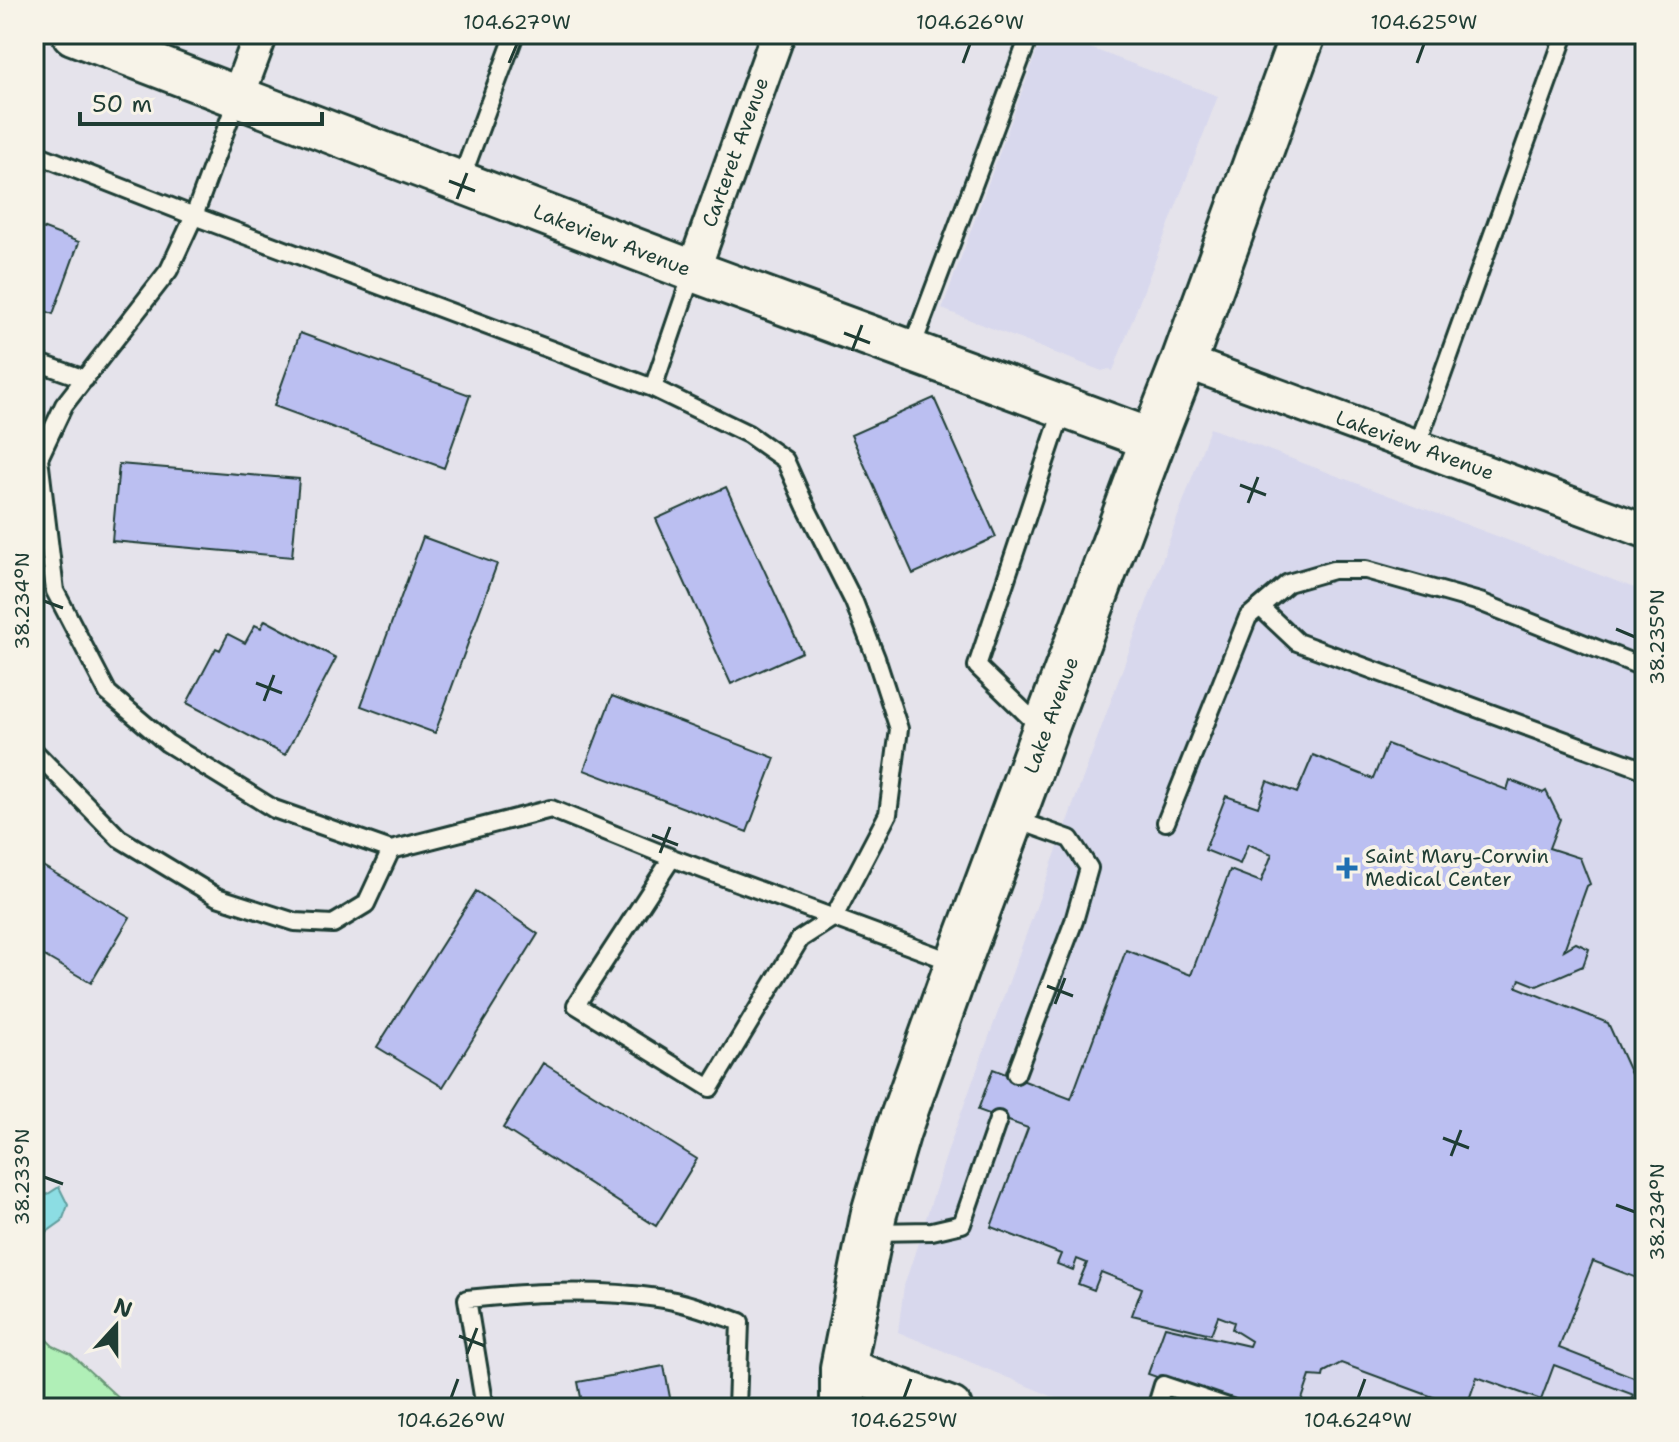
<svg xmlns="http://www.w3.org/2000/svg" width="1679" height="1442" viewBox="0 0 1679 1442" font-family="'Shantell Sans',sans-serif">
  <rect width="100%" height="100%" fill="#e5e3eb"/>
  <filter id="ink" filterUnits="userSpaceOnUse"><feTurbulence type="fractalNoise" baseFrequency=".0125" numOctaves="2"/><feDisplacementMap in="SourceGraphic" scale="16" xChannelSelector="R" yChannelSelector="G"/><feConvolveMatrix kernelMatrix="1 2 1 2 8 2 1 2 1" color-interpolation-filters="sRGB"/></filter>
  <g filter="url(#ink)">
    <path fill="#d8d8ed" d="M1043,34H1053L1218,96L1113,371L1109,369L1102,371L942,309Z
      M1210,428L1645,592V1408H1080L898,1332L904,1286L950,1144Z"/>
    <path fill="#b0efb7" stroke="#689676" stroke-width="2" d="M34,1327L53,1346L71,1354L123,1402L126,1408H34Z"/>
    <path fill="#8cdde3" stroke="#609d9d" stroke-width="2" d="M59,1187L68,1205L62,1221L34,1241V1203Z"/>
    <path fill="#bbbff1" stroke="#1f3d34" stroke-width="2" d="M34,225L79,242L53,314L34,307Z
      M300,333L470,395L444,468L274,406Z
      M934,398L996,537L913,574L851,435Z
      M119,464L299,479L292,557L112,541Z
      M726,487L802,652L731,684L656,519Z
      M423,537L497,564L435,733L361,706Z
      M265,620L336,658L285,755L187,703L216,648L220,650L228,634L245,643L255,625L261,628Z
      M612,696L775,758L747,832L584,770Z
      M1387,744L1507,790L1510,780L1543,793L1546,791L1560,819L1549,848L1580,858L1590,884L1587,886L1564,950L1576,943L1589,949L1583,966L1537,986L1520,979L1517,987L1608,1023L1645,1105V1281L1593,1261L1559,1348L1641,1380L1645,1370V1408H1629L1634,1395L1554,1365L1541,1400L1477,1377L1466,1408H1450L1448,1407L1449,1403L1341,1363L1324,1372L1323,1377L1310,1376L1299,1408H1245L1148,1374L1165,1327L1249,1346L1251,1341L1232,1329L1234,1322L1218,1316L1211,1334L1132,1315L1142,1288L1101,1272L1094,1290L1078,1284L1087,1263L1077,1259L1073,1270L1057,1264L1061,1254L991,1227L1028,1128L978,1110L993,1069L1071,1099L1126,950L1191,975L1230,870L1261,882L1272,854L1248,844L1240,864L1205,850L1226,796L1258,807L1267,781L1297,793L1313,755L1373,779Z
      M34,861L130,917L91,983L34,950Z
      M476,891L538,934L443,1087L377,1047Z
      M543,1063L697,1159L656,1226L503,1128Z
      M664,1366L672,1408H583L578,1382Z"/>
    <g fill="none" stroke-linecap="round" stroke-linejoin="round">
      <defs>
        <path id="service" d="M237,99L194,216L169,270L64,405L39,458L55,591L108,693L167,743L274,809L391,850L551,809L672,858L956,963
          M34,153L194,216L653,388L693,271
          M460,182L515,34
          M911,350L1030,34
          M34,361L85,379
          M653,388L748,434L785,460L806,507L854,602L876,658L899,729L888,814L834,917L800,939L710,1088L576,1005L672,858
          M1417,445L1565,34
          M1260,607L1297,642L1645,770
          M1041,728L977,666L1063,408
          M34,751L119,838L217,897L295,922L333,924L366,904L391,850
          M1014,819L1070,839L1089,868L1074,921L1016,1074
          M1166,822L1248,617L1288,583L1333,570H1366L1480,602L1645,668
          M871,1232L932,1231L962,1224L998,1120
          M485,1408L467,1299C530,1292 594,1289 658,1298C686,1302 714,1313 740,1322L737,1408
          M1156,1408L1163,1385L1231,1408"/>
        <path id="minor" d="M238,96L261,34
          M693,271L778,34
          M1184,361L1645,531"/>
        <path id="tertiary" d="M73,34L693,271L1153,440
          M843,1368L951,1408"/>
        <path id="secondary" d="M843,1408V1368L874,1213L898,1131L958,963L1153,440L1184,361L1303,34"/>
      </defs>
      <use href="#service" stroke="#1f3d34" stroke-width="22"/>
      <use href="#minor" stroke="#1f3d34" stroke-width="38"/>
      <use href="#tertiary" stroke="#1f3d34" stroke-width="46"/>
      <use href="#secondary" stroke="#1f3d34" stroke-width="50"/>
      <use href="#service" stroke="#f7f3e8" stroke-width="16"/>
      <use href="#minor" stroke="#f7f3e8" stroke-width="32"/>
      <use href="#tertiary" stroke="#f7f3e8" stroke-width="40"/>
      <use href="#secondary" stroke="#f7f3e8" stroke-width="44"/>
    </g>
  </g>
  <path fill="none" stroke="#1f3d34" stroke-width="3" d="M509,63L517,44M963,63L970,44M1417,63L1424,44M449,181L475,191M457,199L467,173M844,333L870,343M852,351L862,325M1240,485L1266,495M1248,503L1258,477M44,601L63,608M1616,629L1635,637M256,683L282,693M264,701L274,675M652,835L678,845M660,853L670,827M1047,986L1073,996M1055,1004L1065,978M1443,1138L1469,1148M1451,1156L1461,1130M44,1177L63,1184M1616,1205L1635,1212M459,1336L485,1346M467,1354L477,1328M451,1398L458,1379M904,1398L911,1379M1358,1398L1365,1379"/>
  <path fill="#1f6fb2" stroke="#f7f3e8" stroke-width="3" d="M1343 856h8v8h8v8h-8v8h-8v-8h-8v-8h8z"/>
  <g text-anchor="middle" stroke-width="8" stroke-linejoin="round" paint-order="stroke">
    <g font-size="20" fill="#1f3d34" stroke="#f7f3e8">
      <text transform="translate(735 152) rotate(-70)" y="7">Carteret Avenue</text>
      <text transform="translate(612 240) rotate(21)" y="7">Lakeview Avenue</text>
      <text transform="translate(1415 445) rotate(20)" y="7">Lakeview Avenue</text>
      <text transform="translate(1051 715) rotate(-70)" y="7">Lake Avenue</text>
    </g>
    <g font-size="20" fill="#1f3d34" stroke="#f7f3e8" text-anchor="start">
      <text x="1365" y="863">Saint Mary-Corwin<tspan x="1365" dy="23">Medical Center</tspan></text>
    </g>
  </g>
  <rect width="1679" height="1442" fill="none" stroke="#f7f3e8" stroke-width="88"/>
  <g transform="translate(116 1326) rotate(21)" stroke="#f7f3e8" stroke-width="6" paint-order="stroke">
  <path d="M0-6L14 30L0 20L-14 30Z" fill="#1f3d34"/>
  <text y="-12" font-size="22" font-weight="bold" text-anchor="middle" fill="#1f3d34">N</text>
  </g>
  <path d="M80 112v12h242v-12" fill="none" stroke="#1f3d34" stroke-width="4"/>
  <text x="92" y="112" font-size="24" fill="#1f3d34" stroke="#f7f3e8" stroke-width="6" paint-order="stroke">50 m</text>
  <rect x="44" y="44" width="1591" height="1354" fill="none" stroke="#1f3d34" stroke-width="3"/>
  <g font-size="20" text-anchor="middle" fill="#1f3d34">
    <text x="517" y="29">104.627°W</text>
    <text x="970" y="29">104.626°W</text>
    <text x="1424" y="29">104.625°W</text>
    <text transform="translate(22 601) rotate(-90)" y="7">38.234°N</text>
    <text transform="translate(1657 637) rotate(-90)" y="7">38.235°N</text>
    <text transform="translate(22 1177) rotate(-90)" y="7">38.233°N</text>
    <text transform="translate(1657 1212) rotate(-90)" y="7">38.234°N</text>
    <text x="451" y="1427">104.626°W</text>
    <text x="904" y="1427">104.625°W</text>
    <text x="1358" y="1427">104.624°W</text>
  </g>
</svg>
